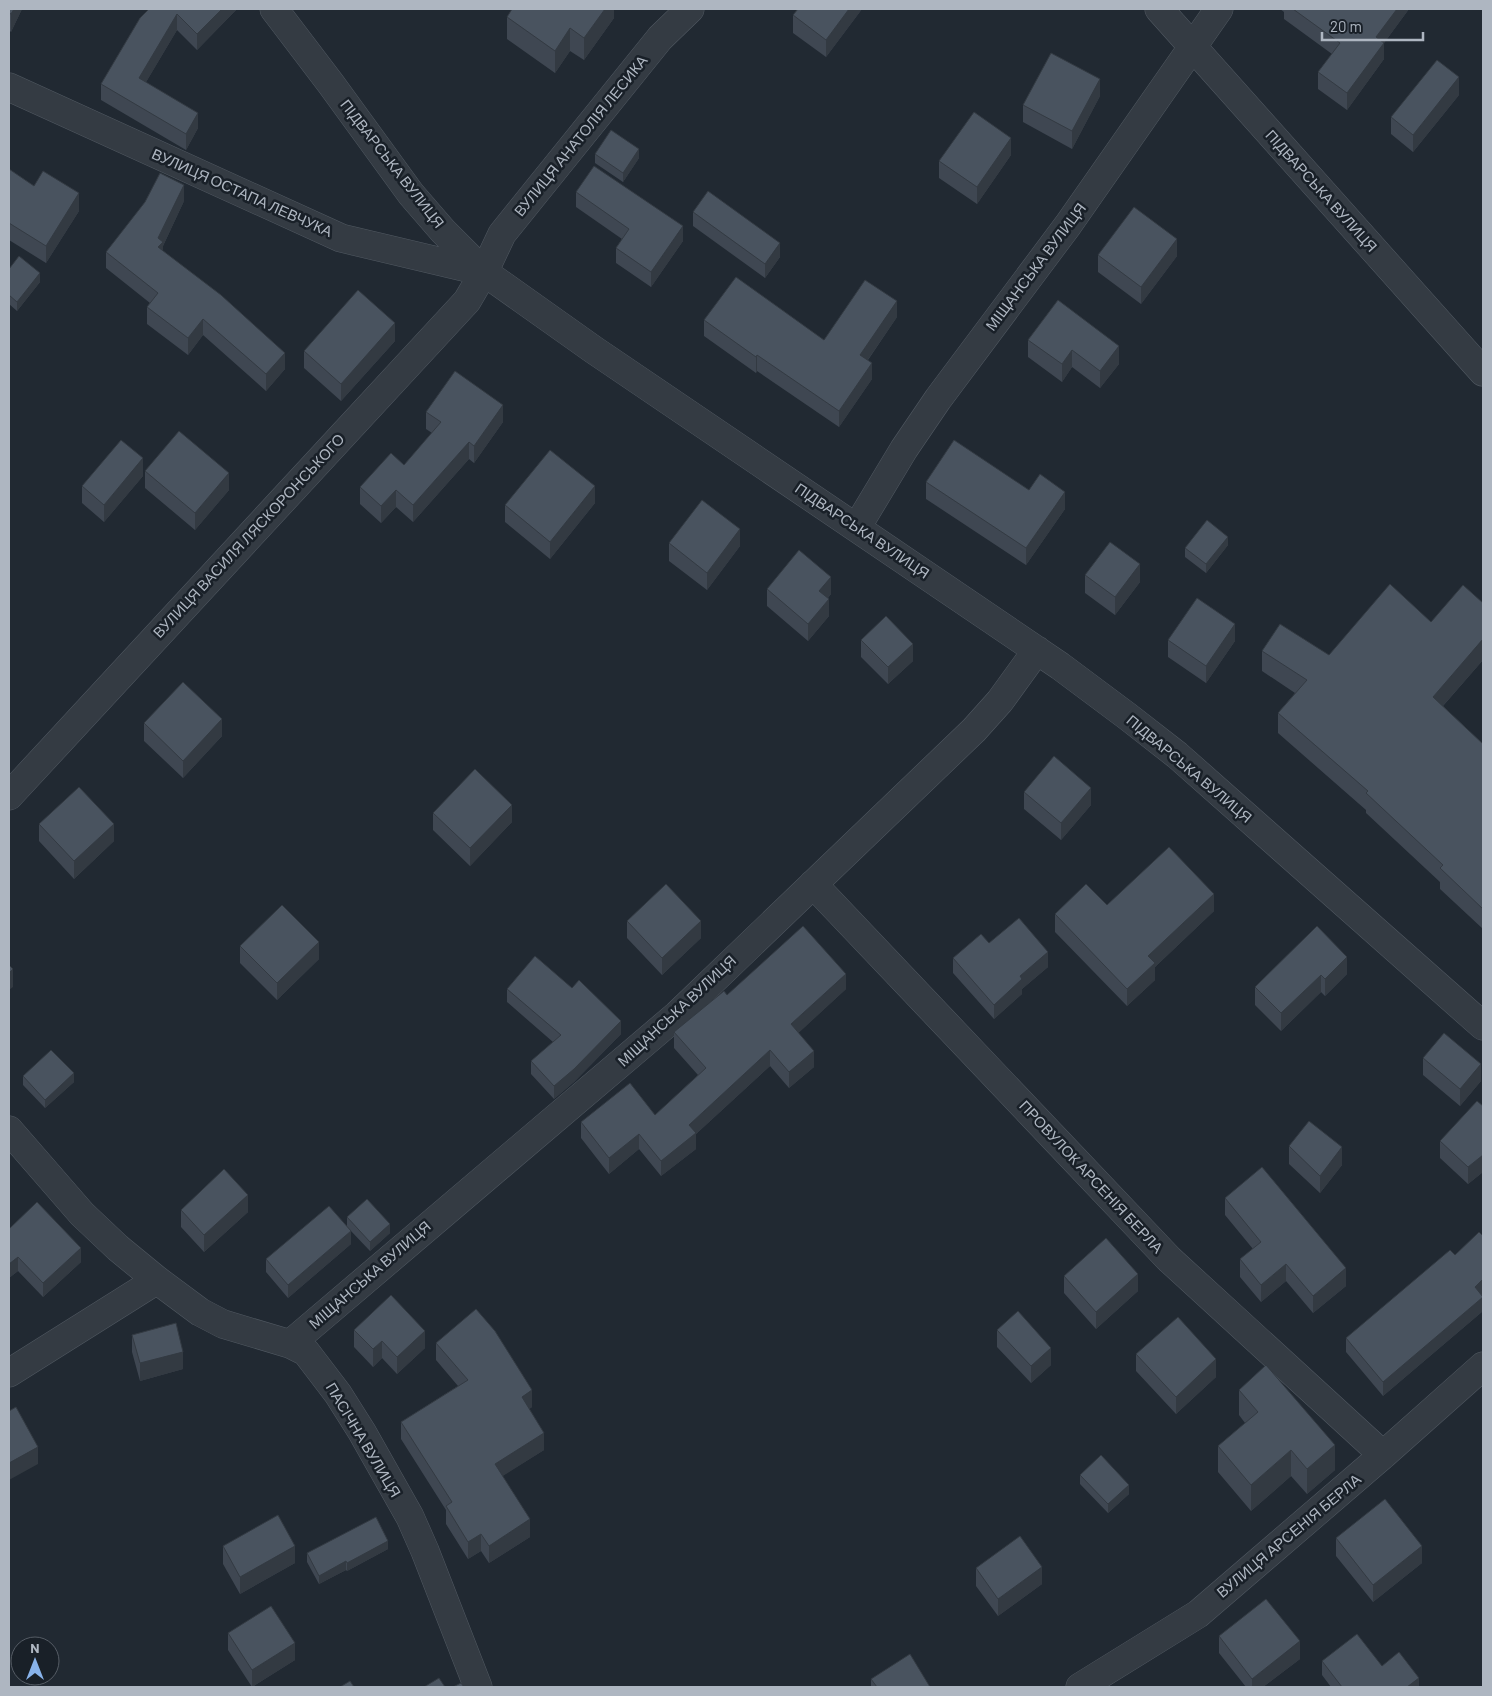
<svg xmlns="http://www.w3.org/2000/svg" width="1492" height="1696" viewBox="0 0 1492 1696" font-family="Barlow,sans-serif">
  <rect width="100%" height="100%" fill="#212932"/>
  <g fill="none" stroke-linecap="round" stroke-linejoin="round">
    <defs>
      <path id="minor" d="M274,9L331,84L411,194L443,231L484,272L594,350L1060,666L1127,716L1177,755L1483,1026
        M1159,9L1483,372
        M9,87L341,238L484,272
        M857,527L904,449L938,399L1068,225L1219,9
        M9,796L467,301L484,272L502,234L660,38L690,9
        M813,884L1169,1259L1383,1455
        M9,1130L82,1214L118,1248L157,1280L200,1312L223,1324L290,1344L306,1352L338,1394L362,1432L410,1517L425,1551L478,1687
        M290,1344L677,1015L974,730L1000,701L1037,650
        M9,1373L157,1280
        M1080,1687L1198,1614L1383,1455L1483,1366"/>
    </defs>
    <use href="#minor" stroke="#515962" stroke-width="29"/>
    <use href="#minor" stroke="#343b43" stroke-width="28"/>
  </g>
  <path fill="#3f4752" d="M9,9H22L11,32L9,30Z
    M237,9L197,50L177,30L146,82L198,128L186,150L101,100V84L140,18Z
    M614,9V18L584,60L570,51L555,73L507,39V17Z
    M798,9H862L826,57L793,33V15Z
    M1280,9H1409L1384,43V59L1347,110L1318,89V72L1332,54L1284,19V12Z
    M1459,95L1413,152L1391,134V117Z
    M1100,96L1072,149L1023,122V105Z
    M595,154L639,158L623,182L595,163Z
    M1011,155L977,204L939,178V161Z
    M9,169L34,186L79,211L46,263L9,240Z
    M576,192L683,241L651,287L616,263V248L622,239L576,207Z
    M184,201L163,246V251L285,369L266,391L203,335L188,355L147,324V307L150,303L106,268V252Z
    M693,212L780,257L765,278L693,226Z
    M1098,255L1177,256L1141,304L1098,272Z
    M9,269L40,282L17,311L9,304Z
    M1058,300L1119,364L1100,388L1072,367L1062,382L1028,357V340Z
    M897,317L868,360L872,379L839,427L757,371L756,373L704,336V320L824,340Z
    M395,341L341,401L304,368V351Z
    M426,412L503,422L474,463L469,459L413,522L396,507L381,523L360,504V487L404,465L432,433L426,429Z
    M145,471L229,490L195,530L145,488Z
    M143,476L104,522L82,503V486Z
    M926,482L1029,490L1065,509L1026,565L926,499Z
    M595,503L550,559L505,522V505Z
    M669,543L740,546L707,590L669,561Z
    M1228,545L1206,573L1185,557V548Z
    M1085,575L1140,582L1115,615L1085,593Z
    M767,589L831,594L828,598L829,616L808,641L767,606Z
    M1431,622L1483,660L1443,706L1483,744V929L1440,889V882L1366,813V810L1278,733V713L1295,693L1262,671V651L1329,655Z
    M861,640L913,661L888,684L861,657Z
    M1168,640L1235,641L1206,683L1168,657Z
    M144,723L222,736L183,778L144,741Z
    M1024,792L1091,805L1061,840L1024,809Z
    M433,813L512,822L470,866L433,830Z
    M39,824L114,841L74,879L39,841Z
    M1214,911L1155,967V980L1127,1006L1055,932V914Z
    M627,921L701,938L662,975L627,938Z
    M1317,926L1347,974L1325,996L1321,992L1281,1031L1255,1005V987Z
    M989,943L1048,967L1022,989V994L994,1019L953,973V958Z
    M240,946L319,959L277,1000L240,963Z
    M572,988L621,1034L574,1082L554,1099L531,1074V1061L553,1042L507,1002V989Z
    M846,989L798,1033L814,1067L789,1088L770,1066L696,1134V1149L661,1176L639,1149L609,1174L581,1138V1122L655,1115L698,1075L674,1048V1032L727,995Z
    M1423,1058L1481,1081L1460,1106L1423,1075Z
    M23,1076L74,1082L45,1108L23,1085Z
    M1483,1106V1172L1468,1184L1440,1158V1141Z
    M1289,1146L1342,1165L1320,1193L1289,1164Z
    M1225,1198L1346,1286L1313,1313L1286,1281L1261,1302L1240,1277V1259L1253,1249L1225,1215Z
    M37,1202L81,1262L43,1297L18,1271L9,1278Z
    M181,1210L248,1212L204,1252L181,1227Z
    M347,1217L390,1233L370,1251L351,1231V1244L288,1298L266,1272V1259L347,1226Z
    M1483,1236V1293L1482,1295L1483,1297V1311L1383,1396L1346,1352V1338L1455,1255Z
    M1064,1276L1138,1291L1096,1329L1064,1293Z
    M354,1330L425,1348L397,1374L382,1358L373,1367L354,1347Z
    M997,1330L1051,1365L1031,1383L997,1347Z
    M132,1335L183,1369L140,1381L132,1352Z
    M436,1343L532,1407L529,1409L544,1450L502,1476L530,1537L489,1563L481,1551L468,1559L446,1524V1510L401,1439V1422L458,1386L436,1360Z
    M1136,1354L1216,1377L1176,1414L1136,1371Z
    M1239,1390L1335,1470L1307,1494L1291,1476L1251,1511L1218,1472V1446L1245,1423L1239,1415Z
    M1080,1475L1129,1494L1108,1513L1080,1484Z
    M1336,1538L1422,1563L1373,1602L1336,1556Z
    M223,1546L295,1563L240,1594L223,1564Z
    M388,1549L347,1571L346,1570L319,1584L307,1562V1553Z
    M976,1568L1042,1584L998,1616L976,1586Z
    M228,1633L295,1660L252,1687L228,1650Z
    M1219,1636L1300,1659L1263,1687H1246L1219,1653Z
    M1322,1661L1382,1666L1419,1687H1331L1322,1675Z
    M871,1679L930,1687H871Z"/>
  <path fill="#333a42" d="M14,9H22L11,32V14Z
    M222,9H237L197,50V34Z
    M605,9H614V18L584,60V38Z
    M849,9H862L826,57V40Z
    M1397,9H1409L1384,43V59L1347,110V93L1376,37Z
    M177,14V30L139,94V78Z
    M570,28V51L555,73V51Z
    M1459,77V95L1413,152V135Z
    M1100,79V96L1072,149V131Z
    M198,113V128L186,150V134Z
    M1011,138V155L977,204V187Z
    M639,149V158L623,182V173Z
    M184,185V201L163,246V258L158,264V238Z
    M79,193V211L46,263V246Z
    M683,226V241L651,287V272Z
    M1177,239V256L1141,304V287Z
    M780,243V257L765,278V264Z
    M40,273V282L17,311V302Z
    M897,301V317L860,371V355Z
    M203,319V335L188,355V338Z
    M395,323V341L341,401V384Z
    M1119,346V364L1100,388V371Z
    M1072,350V367L1062,382V364Z
    M285,353V369L266,391V374Z
    M757,355V371L756,373V357Z
    M872,363V379L839,427V411Z
    M503,405V422L474,463V446Z
    M469,442V459L413,522V505Z
    M143,458V476L104,522V505Z
    M229,473V490L195,530V513Z
    M595,486V503L550,559V542Z
    M396,490V507L381,523V506Z
    M1065,492V509L1026,565V548Z
    M740,529V546L707,590V573Z
    M1228,537V545L1206,573V564Z
    M1140,564V582L1115,615V597Z
    M831,577V594L819,608V591Z
    M829,599V616L808,641V624Z
    M1235,624V641L1206,683V666Z
    M1483,639V660L1433,717V697Z
    M913,644V661L888,684V667Z
    M222,719V736L183,778V761Z
    M1091,788V805L1061,840V823Z
    M512,805V822L470,866V848Z
    M114,824V841L74,879V861Z
    M1214,894V911L1155,967V980L1127,1006V989L1148,956Z
    M701,921V938L662,975V958Z
    M319,942V959L277,1000V983Z
    M1048,952V967L1022,989V994L994,1019V1005L1020,976Z
    M1347,957V974L1325,996V979Z
    M13,969V987L9,990V973Z
    M846,974V989L791,1040V1024Z
    M1321,975V992L1281,1031V1013Z
    M621,1021V1034L574,1082L554,1099V1086Z
    M770,1050V1066L696,1134V1149L661,1176V1161L689,1125Z
    M814,1051V1067L789,1088V1072Z
    M1481,1064V1081L1460,1106V1089Z
    M74,1073V1082L45,1108V1100Z
    M639,1134V1149L609,1174V1158Z
    M1342,1147V1165L1320,1193V1176Z
    M1483,1155V1172L1468,1184V1167Z
    M248,1195V1212L204,1252V1235Z
    M390,1224V1233L370,1251V1242Z
    M351,1231V1244L288,1298V1285Z
    M81,1248V1262L43,1297V1283Z
    M18,1257V1271L9,1278V1264Z
    M1286,1264V1281L1261,1302V1285Z
    M1346,1268V1286L1313,1313V1296Z
    M1138,1274V1291L1096,1329V1312Z
    M1483,1279V1293L1475,1301V1287Z
    M1483,1297V1311L1383,1396V1382Z
    M425,1331V1348L397,1374V1357Z
    M382,1341V1358L373,1367V1349Z
    M1051,1348V1365L1031,1383V1366Z
    M183,1352V1369L140,1381V1363Z
    M1216,1359V1377L1176,1414V1397Z
    M532,1390V1407L522,1414V1397Z
    M544,1433V1450L495,1481V1464Z
    M1335,1445V1470L1307,1494V1469Z
    M38,1447V1464L9,1480V1463Z
    M1291,1450V1476L1251,1511V1485Z
    M1129,1485V1494L1108,1513V1504Z
    M530,1519V1537L489,1563V1546Z
    M481,1534V1551L468,1559V1542Z
    M388,1541V1549L347,1571V1563Z
    M295,1546V1563L240,1594V1577Z
    M1422,1546V1563L1373,1602V1585Z
    M346,1561V1570L319,1584V1576Z
    M1042,1567V1584L998,1616V1599Z
    M1300,1641V1659L1263,1687H1252V1679Z
    M295,1643V1660L252,1687V1670Z
    M1419,1678V1687H1407Z"/>
  <path fill="#49535f" stroke="#333a42" d="M9,9H14L11,14L9,13Z
    M149,9H222L197,34L177,14L139,78L198,113L186,134L101,84L140,18Z
    M512,9H605L584,38L570,28L555,51L507,17Z
    M798,9H849L826,40L793,15Z
    M1293,9H1397L1376,37L1384,43L1347,93L1318,72L1340,43Z
    M1051,53L1100,79L1072,131L1023,105Z
    M1437,60L1459,77L1413,135L1391,117Z
    M974,112L1011,138L977,187L939,161Z
    M611,130L639,149L623,173L595,154Z
    M594,166L683,226L651,272L616,248L629,229L576,192Z
    M9,169L34,186L43,171L79,193L46,246L9,223Z
    M160,173L184,185L158,238L163,242L158,247L221,295L285,353L266,374L203,319L188,338L147,307L158,293L106,252L145,202Z
    M708,191L780,243L765,264L693,212Z
    M1134,207L1177,239L1141,287L1098,255Z
    M19,256L40,273L17,302L9,295V269Z
    M736,277L824,340L865,280L897,301L860,355L872,363L839,411L757,355L756,357L704,320Z
    M358,290L395,323L341,384L304,351Z
    M1058,300L1119,346L1100,371L1072,350L1062,364L1028,340Z
    M455,371L503,405L474,446L469,442L413,505L396,490L381,506L360,487L391,453L404,465L441,422L426,412Z
    M179,431L229,473L195,513L145,471Z
    M121,440L143,458L104,505L82,486Z
    M954,440L1029,490L1040,474L1065,492L1026,548L926,482Z
    M550,450L595,486L550,542L505,505Z
    M702,500L740,529L707,573L669,543Z
    M1207,520L1228,537L1206,564L1185,548Z
    M1110,542L1140,564L1115,597L1085,575Z
    M799,550L831,577L819,591L829,599L808,624L767,589Z
    M1390,584L1431,622L1463,585L1483,603V639L1433,697L1483,744V909L1440,868L1443,865L1366,793L1368,791L1278,713L1307,680L1262,651L1280,624L1329,655Z
    M1197,598L1235,624L1206,666L1168,640Z
    M886,616L913,644L888,667L861,640Z
    M183,682L222,719L183,761L144,723Z
    M1054,756L1091,788L1061,823L1024,792Z
    M475,769L512,805L470,848L433,813Z
    M79,787L114,824L74,861L39,824Z
    M1169,847L1214,894L1148,956L1155,963L1127,989L1055,914L1086,884L1107,905Z
    M666,884L701,921L662,958L627,921Z
    M282,905L319,942L277,983L240,946Z
    M1019,918L1048,952L1020,976L1022,979L994,1005L953,958L981,934L989,943Z
    M803,926L846,974L791,1024L814,1051L789,1072L770,1050L689,1125L696,1133L661,1161L639,1134L609,1158L581,1122L630,1083L655,1115L706,1068L674,1032L724,991L727,995Z
    M1317,926L1347,957L1325,979L1321,975L1281,1013L1255,987Z
    M535,956L572,988L579,980L621,1021L574,1069L554,1086L531,1061L561,1035L507,989Z
    M9,965L13,969L9,973Z
    M1444,1033L1481,1064L1460,1089L1423,1058Z
    M51,1050L74,1073L45,1100L23,1076Z
    M1477,1101L1483,1106V1155L1468,1167L1440,1141Z
    M1309,1121L1342,1147L1320,1176L1289,1146Z
    M1262,1167L1346,1268L1313,1296L1286,1264L1261,1285L1240,1259L1261,1242L1225,1198Z
    M224,1169L248,1195L204,1235L181,1210Z
    M367,1199L390,1224L370,1242L347,1217Z
    M37,1202L81,1248L43,1283L18,1257L9,1264V1229Z
    M329,1206L351,1231L288,1285L266,1259Z
    M1479,1232L1483,1236V1279L1475,1287L1483,1297L1383,1382L1346,1338L1450,1250L1455,1255Z
    M1106,1238L1138,1274L1096,1312L1064,1276Z
    M391,1295L425,1331L397,1357L382,1341L373,1349L354,1330Z
    M476,1309L495,1331L532,1390L522,1397L544,1433L495,1464L530,1519L489,1546L481,1534L468,1542L446,1506L452,1502L401,1422L468,1380L436,1343Z
    M1018,1311L1051,1348L1031,1366L997,1330Z
    M1178,1317L1216,1359L1176,1397L1136,1354Z
    M176,1323L183,1352L140,1363L132,1335Z
    M1266,1365L1335,1445L1307,1469L1291,1450L1251,1485L1218,1446L1258,1412L1239,1390Z
    M16,1407L38,1447L9,1463V1411Z
    M1101,1455L1129,1485L1108,1504L1080,1475Z
    M1385,1499L1422,1546L1373,1585L1336,1538Z
    M278,1515L295,1546L240,1577L223,1546Z
    M376,1517L388,1541L347,1563L346,1561L319,1576L307,1553Z
    M1020,1536L1042,1567L998,1599L976,1568Z
    M1266,1599L1300,1641L1252,1679L1219,1636Z
    M271,1606L295,1643L252,1670L228,1633Z
    M1357,1634L1382,1666L1399,1652L1419,1678L1407,1687H1342L1322,1661Z
    M910,1654L930,1687H877L871,1679Z
    M439,1678L445,1687H424Z
    M350,1681L354,1687H340Z
    M461,1683L464,1687H453Z"/>
  <g text-anchor="middle" stroke-width="5" stroke-linejoin="round" paint-order="stroke">
    <g font-size="15" fill="#aeb6c1" stroke="#192028">
      <text transform="translate(581 136) rotate(-51)" y="5">ВУЛИЦЯ АНАТОЛІЯ ЛЕСИКА</text>
      <text transform="translate(392 164) rotate(52)" y="5">ПІДВАРСЬКА ВУЛИЦЯ</text>
      <text transform="translate(1321 191) rotate(48)" y="5">ПІДВАРСЬКА ВУЛИЦЯ</text>
      <text transform="translate(242 193) rotate(24)" y="5">ВУЛИЦЯ ОСТАПА ЛЕВЧУКА</text>
      <text transform="translate(1036 267) rotate(-53)" y="5">МІЩАНСЬКА ВУЛИЦЯ</text>
      <text transform="translate(862 531) rotate(34)" y="5">ПІДВАРСЬКА ВУЛИЦЯ</text>
      <text transform="translate(249 536) rotate(-47)" y="5">ВУЛИЦЯ ВАСИЛЯ ЛЯСКОРОНСЬКОГО</text>
      <text transform="translate(1189 769) rotate(40)" y="5">ПІДВАРСЬКА ВУЛИЦЯ</text>
      <text transform="translate(677 1011) rotate(-43)" y="5">МІЩАНСЬКА ВУЛИЦЯ</text>
      <text transform="translate(1091 1177) rotate(47)" y="5">ПРОВУЛОК АРСЕНІЯ БЕРЛА</text>
      <text transform="translate(370 1275) rotate(-41)" y="5">МІЩАНСЬКА ВУЛИЦЯ</text>
      <text transform="translate(363 1440) rotate(59)" y="5">ПАСІЧНА ВУЛИЦЯ</text>
      <text transform="translate(1289 1536) rotate(-40)" y="5">ВУЛИЦЯ АРСЕНІЯ БЕРЛА</text>
    </g>
  </g>
  <rect width="1492" height="1696" fill="none" stroke="#aeb6c1" stroke-width="20"/>
  <g transform="translate(35 1661)"><circle r="24" fill="#192028" stroke="#555c65"/>
  <path d="M0-4L9 19L0 12L-9 19Z" fill="#88b3eb"/>
  <text y="-8" font-size="14" font-weight="bold" text-anchor="middle" fill="#aeb6c1">N</text>
  </g>
  <path d="M1322 32v8h101v-8" fill="none" stroke="#aeb6c1" stroke-width="2.5"/>
  <text x="1330" y="32" font-size="15" fill="#aeb6c1" stroke="#192028" stroke-width="4" paint-order="stroke">20 m</text>
</svg>
